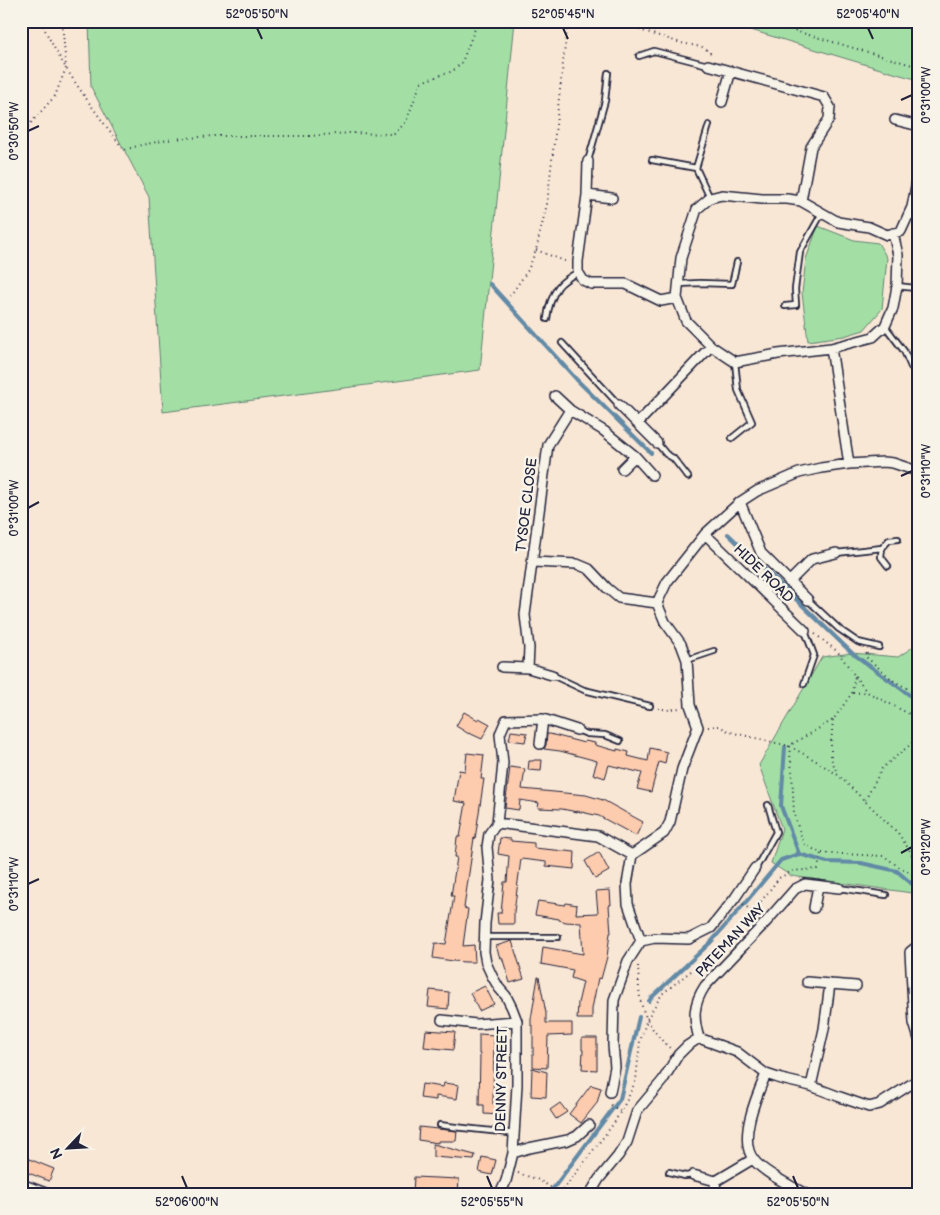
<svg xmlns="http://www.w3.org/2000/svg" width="940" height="1215" viewBox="0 0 940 1215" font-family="'Balsamiq Sans',sans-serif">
  <rect width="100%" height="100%" fill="#f9e7d6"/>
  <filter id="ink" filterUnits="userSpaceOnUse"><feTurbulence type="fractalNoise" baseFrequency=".02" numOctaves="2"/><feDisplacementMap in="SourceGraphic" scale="10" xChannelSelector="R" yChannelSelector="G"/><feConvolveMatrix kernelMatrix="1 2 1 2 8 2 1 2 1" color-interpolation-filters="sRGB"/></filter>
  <g filter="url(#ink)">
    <path fill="#a3dfa5" stroke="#628070" d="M89,21H515L480,370L163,412L149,197L91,87Z
      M721,21H919V80L897,74Z
      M818,226L854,240L878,243L887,258L882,309L864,330L844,336L808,341L802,293L806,259Z
      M919,643V894L791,876L771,863L782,829L759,765L822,657L852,653L898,657Z"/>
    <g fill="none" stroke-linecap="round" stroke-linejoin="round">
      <path stroke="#628aa6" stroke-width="4" d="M490,284L577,380L651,453
        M728,534L852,653L919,702
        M799,854L827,862L861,863L897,871L919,890
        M649,1001L651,998L711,942L746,902L781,860L799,854L781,806L785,747
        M549,1194L620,1099L639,1017"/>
    </g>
    <path fill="#fdcbad" stroke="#22223b" d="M464,712L478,720L479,718L490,724L482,739L469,733V734L456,726Z
      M511,731L527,733L525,742L509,740Z
      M547,734H550L584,743L585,741L595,743V745L617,751V749L629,752L628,756L648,761L650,748L667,752L665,764L659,762L651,792L637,789L642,773L609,765L605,778L593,774L597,761L560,751L544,749L546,745Z
      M467,753L484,755L481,779H484L475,839L474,838L464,908L468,909L463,946L474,945L475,962H465L453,961V960V961L433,958L435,943L446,944L454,896H451L457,857H455L457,837H460L466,803L454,801L459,770L465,771Z
      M534,760H542L541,771L528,770L529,761H533Z
      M510,767L525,769L522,789L586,795L603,800L643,822L636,836L599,816L577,811V812L562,809L538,808L539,803L520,800L519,810L505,808Z
      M500,838L511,839V841L534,843V848L575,852L574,869L546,866V862L521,859L514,912V924H498L497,913H501L504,882H507L509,856L498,854Z
      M599,852L609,871L595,879L585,861Z
      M610,890L611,905H609L611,933H610L607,957L601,979L598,978L592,1009V1019H577L578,1003L583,982L571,978L573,970L541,964L543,947L583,954L581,923L566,922L559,920V919L535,915L538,901L565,905L566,903L577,905L576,914L598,913L596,891Z
      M512,941L524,979L510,983L502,957L500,958L496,946Z
      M538,977H539L546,1013V1023H572V1035L548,1036L547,1068L533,1067V1026H531V1019Z
      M485,986L494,1004L479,1011L470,993Z
      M430,990L449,992L448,1009L428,1007Z
      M426,1030L455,1032L453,1050L424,1047Z
      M479,1034L494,1035L493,1104H500V1115L484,1114V1105H479L480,1054H479Z
      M582,1038H597V1070L582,1069L583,1050H582Z
      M532,1068L547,1072L546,1097L531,1096Z
      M444,1083L459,1085L457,1099L436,1096V1100L420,1098L422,1084L443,1087Z
      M591,1085L601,1088L597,1103L581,1123L569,1114Z
      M560,1103L567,1112L556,1119L550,1110Z
      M419,1127L457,1131L456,1141H438V1143L418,1140Z
      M433,1144L475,1155L474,1160L433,1157Z
      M24,1157L54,1169L49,1181L21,1170V1163Z
      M482,1157L496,1160L492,1175L479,1172Z
      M414,1177L459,1179L458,1194L413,1192Z"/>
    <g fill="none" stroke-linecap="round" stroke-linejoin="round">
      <defs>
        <path id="service" d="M639,56L654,51L708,65
          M709,125L696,168L710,198
          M652,160L696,168
          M588,161L605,101L608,73
          M909,215L919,220
          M679,284L700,283L732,284L737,262
          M897,286L915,288L919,290
          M785,306L796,305L795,289L800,252L822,213
          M547,319C548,309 552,296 558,287C562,281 571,276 578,272
          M885,326L904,351L911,367L919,370
          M562,343L619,405
          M732,438L752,422L738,390L735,362
          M657,443L666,454L673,458L688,477
          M836,553L882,548
          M888,566L881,557L882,548L889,540L898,539
          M808,600L839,629L858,642L879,647
          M687,660L714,651
          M552,675L584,690L650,706
          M804,684L814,655L805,631
          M577,730L587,734L605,735L620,741
          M756,868L776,832L768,805
          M839,888L886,895
          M485,937H558
          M440,1125C465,1129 490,1130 515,1134
          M669,1172L685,1176L693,1175
          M917,1194L919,1193"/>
        <path id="minor" d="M708,65L824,97L830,107L829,119L811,147L801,201
          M722,102L731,71
          M895,120L919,126
          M588,161L587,195L578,261V272L583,280L591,284H626L661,301L677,298
          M587,195L612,198
          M893,233L898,255L897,286L893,308L885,326L873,337L831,348L778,354L735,362L711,346L686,321L677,298L681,258L697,209L710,198L722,195L762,199H787L801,201L838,222L869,227L887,235L901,231L912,207L919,170
          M831,348L849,464
          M555,396L570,410L604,431L635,456L652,475
          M619,405L657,443
          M638,423L711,346
          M622,469L635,456
          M740,502L761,553L808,600
          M705,534L805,631
          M533,562L577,564L589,569L607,588L619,598L657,603
          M789,582L812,559L836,553
          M657,603L667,582L705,534L740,502L757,491L799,473L821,468L849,464L884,462L893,463L914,470L919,469
          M502,667L528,668L552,675
          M528,668L529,648L525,615L548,445L570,410
          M540,744L543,719
          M497,823L598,836L632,855L664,833L670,822L682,769L698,727L690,705L687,660L681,644L665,622L657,603
          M814,908L818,886
          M641,941L655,938L689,939L711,928L735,898L755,868
          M915,948L910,952L914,1023L919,1039
          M807,982L830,984
          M442,1020L476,1024L517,1021
          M699,1038L737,1052L766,1074L781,1079L811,1086L840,1097L869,1107L880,1104L919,1079
          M699,1038C693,1018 693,1004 705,986L766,922L795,889L805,884L839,888
          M766,1074C757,1095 737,1140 754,1160C762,1171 794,1188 806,1194
          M811,1086L824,1029L830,984L856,986
          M610,1092L615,1067L613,1045L614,1000L628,961L641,941L628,904L627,884L632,855
          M513,1153L529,1148L568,1140L577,1136L589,1125
          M693,1175L716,1181L753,1159
          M21,1184L48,1194
          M500,1194L506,1181L513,1153L517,1085V1021L512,1008L506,996L499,988L492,976L486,963L484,952L485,923L490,880L487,847L489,834L497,823L503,763L500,734L506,720L543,719L577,730
          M590,1194L599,1179L618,1156L627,1142L637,1111L663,1080L678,1055L687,1046L699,1038
          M714,1194L716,1181"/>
      </defs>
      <use href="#service" stroke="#22223b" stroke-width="8"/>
      <use href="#minor" stroke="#22223b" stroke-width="12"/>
      <path stroke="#22223b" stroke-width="2" stroke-dasharray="1 4" stroke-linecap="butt" d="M41,21C61,67 94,110 124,150L141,145L173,139L214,136H309L350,133L394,134L406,122L421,82L453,71L462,62L478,21
        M627,21L637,29L681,43L702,47L710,52V54
        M761,21L919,67
        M21,134L55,96L66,68L62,21
        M536,250L567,262
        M510,296L528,270L536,250L547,204L566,37L569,21
        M815,634L838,652L855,676L852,693L833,720L789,746L792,771L794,814L799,830L805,845L821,853L884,856L899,867L919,877
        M867,653L866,657L894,681L919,695
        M855,676L867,692
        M853,693L867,692L919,719
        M658,708L667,710L680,708
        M833,720L831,744V758L837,773
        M708,727L719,726L730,732L789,746L813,759L838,775L898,833L910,851L919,872
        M865,800L874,784L882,768L910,745L919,732
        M743,904L753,912
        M638,966C639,979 638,993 642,1006C646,1022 658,1038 671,1049
        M611,1105L620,1111
        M518,1173L539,1180L560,1193
        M560,1194L614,1123L626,1102L636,1080L640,1041L647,1019L662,994L725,944L753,912L779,878L792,871L818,869L821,853"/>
      <use href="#service" stroke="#f7f3e8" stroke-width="4.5"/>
      <use href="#minor" stroke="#f7f3e8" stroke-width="9"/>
    </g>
  </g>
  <path fill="none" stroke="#22223b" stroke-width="2" d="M257,28L262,39M563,28L568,39M868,28L873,39M901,100L912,95M28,131L39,126M901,476L912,471M28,508L39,502M901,853L912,847M28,884L39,879M182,1176L187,1188M487,1176L492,1188M793,1176L798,1188"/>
  <g text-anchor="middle" stroke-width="5" stroke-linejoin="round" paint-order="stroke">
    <g font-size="14" fill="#22223b" stroke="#f7f3e8">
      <text transform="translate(526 505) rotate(-83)" y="5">TYSOE CLOSE</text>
      <text transform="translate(764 573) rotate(44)" y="5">HIDE ROAD</text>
      <text transform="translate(730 940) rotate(-47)" y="5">PATEMAN WAY</text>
      <text transform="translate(501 1079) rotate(-89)" y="5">DENNY STREET</text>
    </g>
  </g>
  <rect width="940" height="1215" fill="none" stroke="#f7f3e8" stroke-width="55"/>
  <g transform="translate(68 1148) rotate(245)" stroke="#f7f3e8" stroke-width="4" paint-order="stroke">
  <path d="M0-4L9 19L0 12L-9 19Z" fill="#22223b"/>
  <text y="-8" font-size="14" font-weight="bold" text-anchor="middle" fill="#22223b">N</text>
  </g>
  <rect x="28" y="28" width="884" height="1160" fill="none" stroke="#22223b" stroke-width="2"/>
  <g font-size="12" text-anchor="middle" fill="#22223b">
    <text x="257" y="18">52°05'50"N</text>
    <text x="563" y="18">52°05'45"N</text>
    <text x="868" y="18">52°05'40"N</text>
    <text transform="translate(926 95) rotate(-90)" y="4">0°31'00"W</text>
    <text transform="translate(14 131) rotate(-90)" y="4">0°30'50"W</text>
    <text transform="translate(926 471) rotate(-90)" y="4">0°31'10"W</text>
    <text transform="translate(14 508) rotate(-90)" y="4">0°31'00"W</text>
    <text transform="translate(926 847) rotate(-90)" y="4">0°31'20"W</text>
    <text transform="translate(14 884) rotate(-90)" y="4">0°31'10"W</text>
    <text x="187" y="1206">52°06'00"N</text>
    <text x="492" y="1206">52°05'55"N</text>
    <text x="798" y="1206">52°05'50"N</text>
  </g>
</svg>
